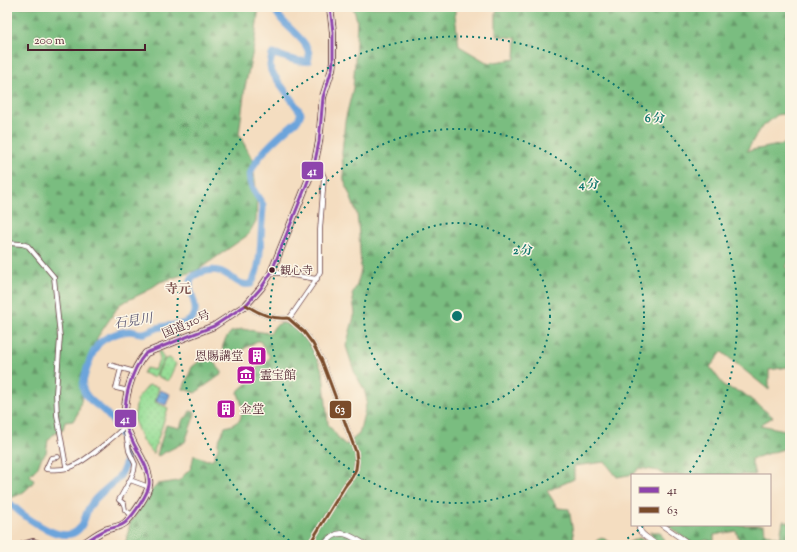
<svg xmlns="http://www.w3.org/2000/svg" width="797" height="552" viewBox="0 0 797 552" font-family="'Sorts Mill Goudy','Noto Serif JP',serif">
  <defs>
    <pattern id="green-dots" width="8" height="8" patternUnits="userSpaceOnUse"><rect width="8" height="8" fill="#98de97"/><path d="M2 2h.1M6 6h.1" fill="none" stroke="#84be82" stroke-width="1.8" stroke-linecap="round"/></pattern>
    <pattern id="forest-firs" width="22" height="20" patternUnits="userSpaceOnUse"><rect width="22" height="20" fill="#7abd80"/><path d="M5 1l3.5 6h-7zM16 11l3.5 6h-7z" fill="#669969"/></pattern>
    <pattern id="water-ripples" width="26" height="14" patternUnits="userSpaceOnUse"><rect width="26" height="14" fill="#6ca4db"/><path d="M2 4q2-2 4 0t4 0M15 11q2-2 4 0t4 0" fill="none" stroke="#5b85b2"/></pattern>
  </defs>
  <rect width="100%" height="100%" fill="#fcf5e5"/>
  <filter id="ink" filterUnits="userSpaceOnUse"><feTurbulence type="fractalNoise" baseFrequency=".025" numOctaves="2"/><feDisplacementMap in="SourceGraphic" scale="8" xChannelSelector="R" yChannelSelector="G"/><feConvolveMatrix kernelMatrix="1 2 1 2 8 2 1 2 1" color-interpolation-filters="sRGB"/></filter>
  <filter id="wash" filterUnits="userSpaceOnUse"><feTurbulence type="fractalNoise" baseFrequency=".012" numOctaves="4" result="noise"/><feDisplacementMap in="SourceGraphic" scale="16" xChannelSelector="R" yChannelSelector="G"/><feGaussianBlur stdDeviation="0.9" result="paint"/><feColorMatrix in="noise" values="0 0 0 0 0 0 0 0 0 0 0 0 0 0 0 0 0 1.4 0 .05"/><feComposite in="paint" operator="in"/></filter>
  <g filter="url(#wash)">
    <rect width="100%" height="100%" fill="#f4ddc0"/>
    <path fill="url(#green-dots)" stroke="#717e61" d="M160,351L164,359L154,378L143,373L146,368L154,370L160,359L158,352Z
      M170,358L176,364L168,381L156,376L165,359Z
      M149,385L159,387L155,402L168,408L153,454L142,440L134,420L137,399Z"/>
    <path fill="url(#forest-firs)" stroke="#626e56" d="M7,7H259L254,46L245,87L239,134L252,159L257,195L256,221L248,235L198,270L160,282L147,291L120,304L97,338L78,413L73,421L65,422L63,429L54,434L48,440L46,453L41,459L38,467L30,475L34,481C26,492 20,495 7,499Z
      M353,7H455V16L459,46L488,63L515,59L516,38L496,36V14L498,7H790V113L777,115L759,130L747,151L790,143V257L786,268H790V368L788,367L769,370V390L722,352L710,367L725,387L743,393L773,417L760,425L790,431V447L751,459L755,475H664L659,471L639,468L634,474L617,477L605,462L574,466V479L547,491L558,508L569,509L575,545H125L130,523L150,492L158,484L178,481L191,468L194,455L207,460L213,459L218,448V442L225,427L232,425L240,420L243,408L238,393L239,390L254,377L257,368L269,359L270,357L260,341H257L228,358C217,351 225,339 231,332L242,329L268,333L271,332L275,326L281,323L289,324L298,330L311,346L323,372L328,424L340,440L346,445L359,434L367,401L364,389L355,374L346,346L355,313L352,294L357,285L361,270L359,234L357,214L344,180L342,153L345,121L353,88L355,62L357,20Z
      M205,357H209L222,372V374L195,393L183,389L192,367Z
      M190,411L195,412V414L185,442L158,456L157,455L166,425L180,428L183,419L187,417Z
      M783,521L790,522V545L769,543V545H741L736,531L714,535V542L707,540L692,544L667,525H764L765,533L780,538Z
      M650,532H660L666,545H656Z
      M601,537L615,545H592Z
      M639,538L653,545H623Z"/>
    <path fill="url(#water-ripples)" stroke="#5b6283" d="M160,390L170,394L166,405L156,401Z"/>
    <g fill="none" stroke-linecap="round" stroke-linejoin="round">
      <path stroke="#6ca4db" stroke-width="7" d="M7,502C13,505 16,509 21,513C33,522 64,544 78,530C85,524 85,513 90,506C99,490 120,484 125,465C130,445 118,425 104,411C97,405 86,399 83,389C81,382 91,356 95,349C100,338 118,332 129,331C134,331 139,334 144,333C149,332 155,328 161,327C168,325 177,326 185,323C212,312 174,283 199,273C229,262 232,288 251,284C263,267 260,230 263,209V205C259,198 251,189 250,181C247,161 285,131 298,120L301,113L271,71L270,65L272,55L273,54C285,56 295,63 308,61C316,41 277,25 275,7"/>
    </g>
  </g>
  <g filter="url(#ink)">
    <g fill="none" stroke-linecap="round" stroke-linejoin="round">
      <defs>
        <path id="minor" d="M7,243L22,244L28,246L54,277L60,337L56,393L57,415L66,466L69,468
          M271,273H279L317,279
          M288,318L291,316L315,281L320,272V230L324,177L321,170L314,166
          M110,365L135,372
          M121,368L116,388L129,391
          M125,427L129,451L135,464L134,471L130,480L119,500L124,504L125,510L132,515
          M58,457L51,458L46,469C54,470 63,470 71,467C84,462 116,436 126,425
          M130,480L149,487
          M695,545L708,543L717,545"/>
        <path id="major" d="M246,305C258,313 273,320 288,318L304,332L313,344L322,361L356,452L357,461L356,469L352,477L345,486L309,545
          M639,525C638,535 650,538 656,545
          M662,525L691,545
          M324,545C339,525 349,535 366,545"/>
        <path id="highway" d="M23,545L33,542L42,545
          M81,545C89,540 96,534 105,530C112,527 121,528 127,521C134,514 148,494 149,485C151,470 139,455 133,442C131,437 127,431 126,425C122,402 131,370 146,353L214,326L246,305L261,288L271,273L314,166L319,142L323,97L332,69L333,61V32L330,7"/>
      </defs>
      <use href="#minor" stroke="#643c41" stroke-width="5.5"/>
      <use href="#major" stroke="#643c41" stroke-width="6"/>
      <use href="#highway" stroke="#643c41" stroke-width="8"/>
      <use href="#minor" stroke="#fff" stroke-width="4"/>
      <use href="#major" stroke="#fff" stroke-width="5"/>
      <use href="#highway" stroke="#fff" stroke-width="6"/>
      <defs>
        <path id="bus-1" d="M81,545C89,540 96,534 105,530C112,527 121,528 127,521C134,514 148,494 149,485C151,470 139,455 133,442C131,437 127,431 126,425C122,402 131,370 146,353L214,326L246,305L261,288L271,273L314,166L319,142L323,97L332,69L333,61V32L330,7"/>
        <path id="bus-2" d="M246,305C258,313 273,320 288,318L304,332L313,344L322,361L356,452L357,461L356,469L352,477L345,486L309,545"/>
      </defs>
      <use href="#bus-1" stroke="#fcf5e5" stroke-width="6"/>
      <use href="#bus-2" stroke="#fcf5e5" stroke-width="6"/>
      <use href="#bus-1" stroke="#8e44ad" stroke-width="3"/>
      <use href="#bus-2" stroke="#7a4b2a" stroke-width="3"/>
    </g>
  </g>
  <g fill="none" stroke="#0f766e" stroke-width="2" stroke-dasharray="2 4">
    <circle cx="457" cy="316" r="93"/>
    <circle cx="457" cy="316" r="187"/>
    <path d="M643 526A280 280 0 0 1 620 544M294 544A280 280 0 1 1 688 475"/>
  </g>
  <defs>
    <symbol id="building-square" viewBox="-11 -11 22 22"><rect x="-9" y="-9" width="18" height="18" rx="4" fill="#b5179e" stroke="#fcf5e5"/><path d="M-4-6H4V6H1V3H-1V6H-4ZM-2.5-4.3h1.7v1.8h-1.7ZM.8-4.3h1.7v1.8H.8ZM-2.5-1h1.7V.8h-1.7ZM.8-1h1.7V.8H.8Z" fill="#fff"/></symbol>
    <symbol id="museum-square" viewBox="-11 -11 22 22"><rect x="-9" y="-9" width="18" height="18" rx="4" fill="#b5179e" stroke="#fcf5e5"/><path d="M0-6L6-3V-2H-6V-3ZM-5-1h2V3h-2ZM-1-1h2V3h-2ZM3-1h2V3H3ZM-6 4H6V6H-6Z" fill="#fff"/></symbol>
  </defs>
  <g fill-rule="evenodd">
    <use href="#building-square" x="246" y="345" width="22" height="22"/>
    <use href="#museum-square" x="235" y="364" width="22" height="22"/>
    <use href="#building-square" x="215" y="398" width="22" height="22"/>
  </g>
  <circle fill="#4a1f2b" stroke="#fcf5e5" stroke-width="1.5" cx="272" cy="270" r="3.5"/>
  <g text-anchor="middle" stroke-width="3" stroke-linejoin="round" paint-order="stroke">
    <g font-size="11" fill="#4a1f2b" stroke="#fcf5e5" text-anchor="start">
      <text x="280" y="274">観心寺</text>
    </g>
    <g font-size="12" fill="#4a1f2b" stroke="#fcf5e5">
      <text transform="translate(186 324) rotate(-24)" y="4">国道310号</text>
    </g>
    <g font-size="12" fill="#4a1f2b" stroke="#fcf5e5" text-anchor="start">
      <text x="243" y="360" text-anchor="end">恩賜講堂</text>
      <text x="260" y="379">霊宝館</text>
      <text x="240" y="413">金堂</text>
    </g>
    <g font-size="13" font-weight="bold" fill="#7c524e" stroke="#fcf5e5">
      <text x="178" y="293">寺元</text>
    </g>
    <g font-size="13" font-style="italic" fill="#585471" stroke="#fcf5e5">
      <text transform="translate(133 320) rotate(-9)" y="5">石見川</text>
    </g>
  </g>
  <circle cx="457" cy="316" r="6" fill="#0f766e" stroke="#fcf5e5" stroke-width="2"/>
  <g font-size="12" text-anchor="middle" font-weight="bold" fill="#0f766e" stroke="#fcf5e5" stroke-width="3" stroke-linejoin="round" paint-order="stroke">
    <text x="655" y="122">6 分</text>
    <text x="589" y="188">4 分</text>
    <text x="523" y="254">2 分</text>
  </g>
  <g stroke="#fcf5e5" stroke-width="1.5">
    <rect x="301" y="161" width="23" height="19" rx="4" fill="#8e44ad"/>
    <rect x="329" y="400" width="23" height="19" rx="4" fill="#7a4b2a"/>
    <rect x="114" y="409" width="23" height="19" rx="4" fill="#8e44ad"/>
  </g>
  <g font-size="11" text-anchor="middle" font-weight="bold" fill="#fff">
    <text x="312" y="175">41</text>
    <text x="340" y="413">63</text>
    <text x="125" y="423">41</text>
  </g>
  <rect width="797" height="552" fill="none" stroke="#fcf5e5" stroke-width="24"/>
  <rect x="631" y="474" width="140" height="52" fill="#fcf5e5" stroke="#b59f9b"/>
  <rect x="639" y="487" width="20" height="6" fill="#8e44ad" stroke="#b59f9b"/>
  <text x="667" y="494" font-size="12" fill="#4a1f2b">41</text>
  <rect x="639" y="507" width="20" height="6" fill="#7a4b2a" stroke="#b59f9b"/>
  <text x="667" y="514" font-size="12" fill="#4a1f2b">63</text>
  <path d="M28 44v6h117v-6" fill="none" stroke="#4a1f2b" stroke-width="2"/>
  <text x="34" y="44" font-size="12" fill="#4a1f2b" stroke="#fcf5e5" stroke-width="3" paint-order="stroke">200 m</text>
</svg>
